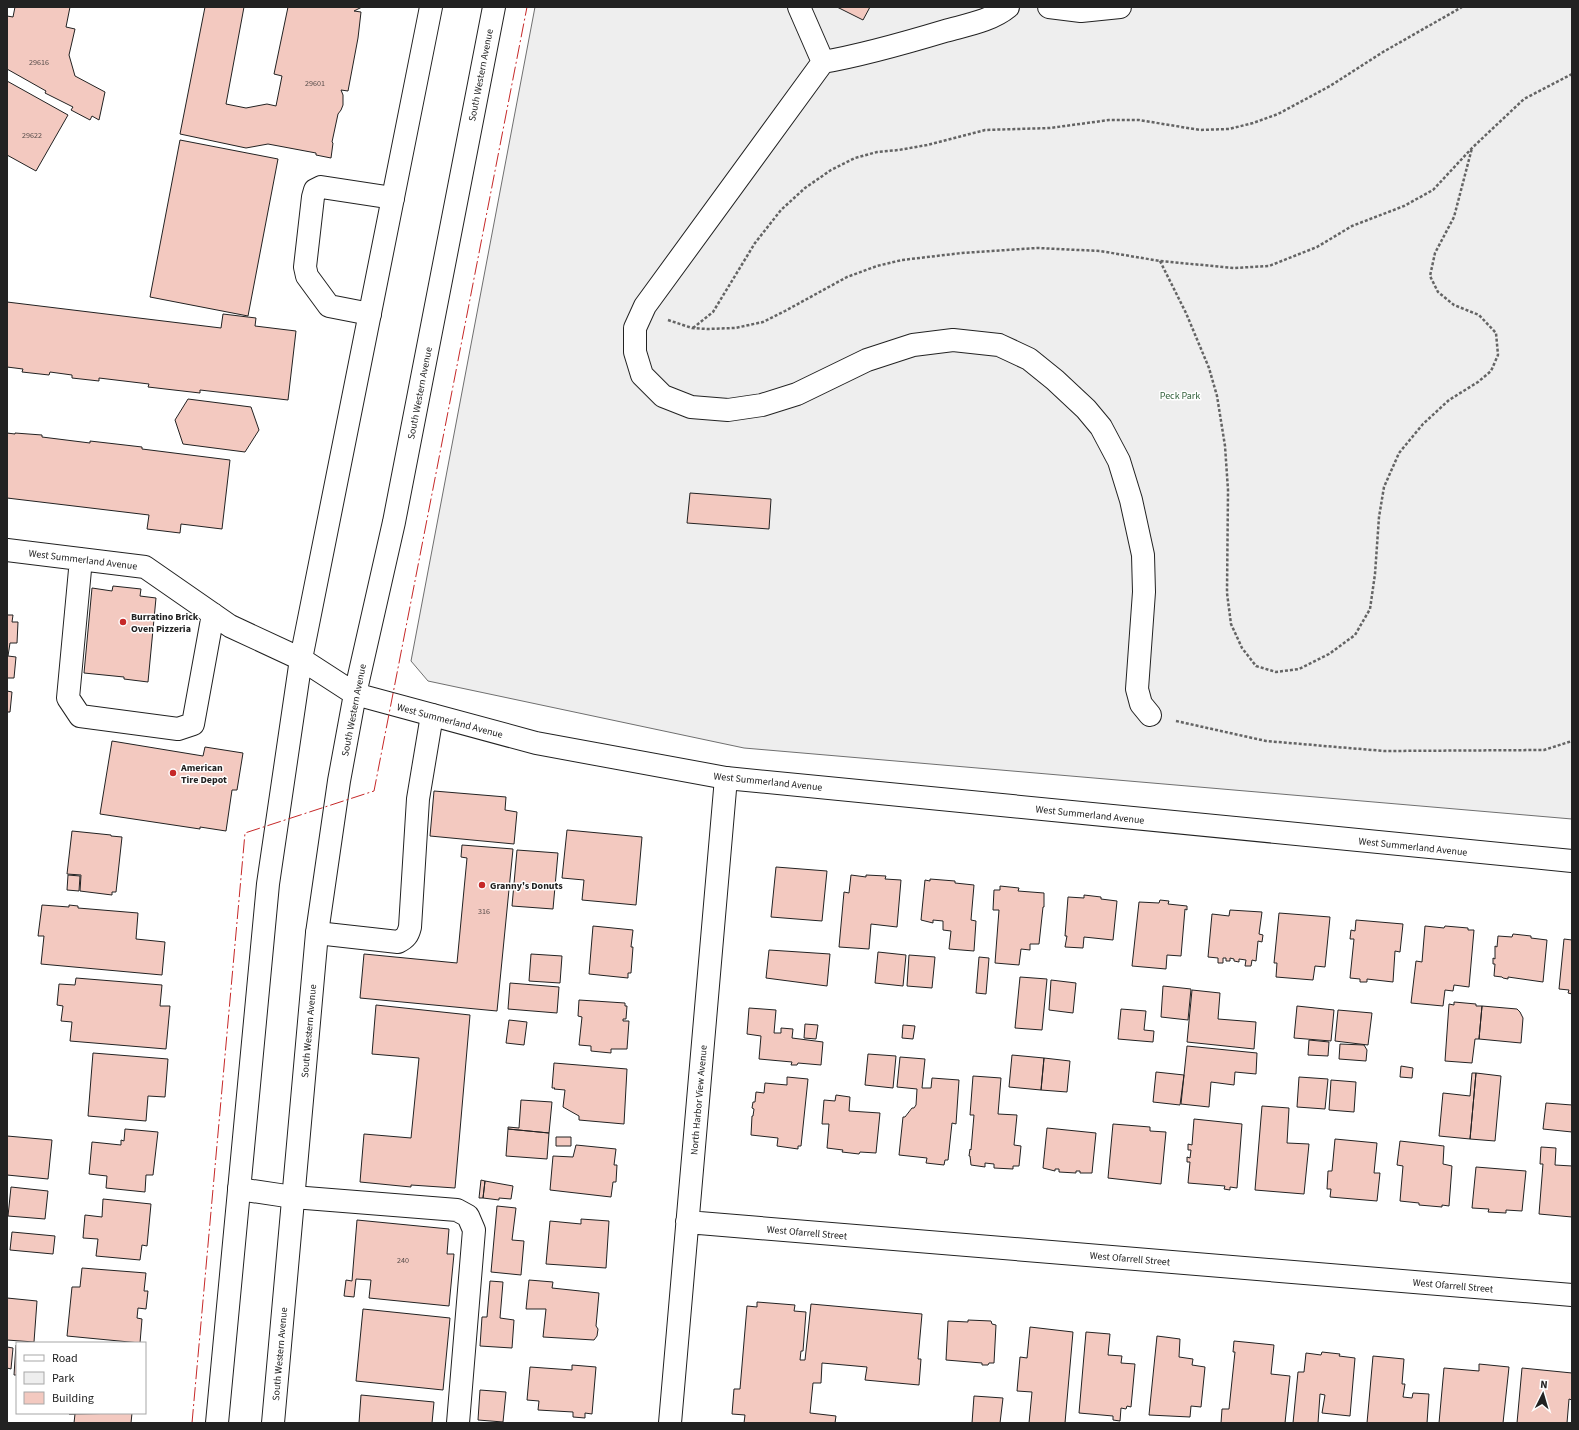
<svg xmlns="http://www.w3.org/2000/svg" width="1579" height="1430" viewBox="0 0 1579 1430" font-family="'Source Sans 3',sans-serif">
  <rect width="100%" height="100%" fill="#fff"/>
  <path fill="#eee" stroke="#6f6f6f" d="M535,7H1572V819L744,748L428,681L411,661Z"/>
  <path fill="#f3c9c0" stroke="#222" d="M15,7H70L66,27L75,29L69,55L75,76L105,92L99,120L92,116L90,120L71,110L73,107L45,93L46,91L7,69V16L13,17Z
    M205,7H244L226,104L246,108L267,104L276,106L282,76L274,74L288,7H362L354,11L361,12L358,38L348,91L341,90L343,95V105L341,110L338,114L332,142L333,143L331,158L316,155V153L268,144L246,148L180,134Z
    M837,7H870L863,20Z
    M7,81L68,115L36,171L7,155Z
    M180,140L278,159L248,316L150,297Z
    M7,302L221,328L223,314L256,318L255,326L296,331L288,400L200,390V393L148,387L149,384L99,378V381L72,378V375L50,372L49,375L22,372L23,369L7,367Z
    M188,399L251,407L259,430L245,452L183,444L175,420Z
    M7,433L15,434V433L42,435V437L90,443V441L142,447V449L230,460L222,529L181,524L180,533L147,529L149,515L7,498Z
    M690,493L771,499L769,529L687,523Z
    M113,586L141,589L140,596L156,598L148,682L124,679V677L84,673L92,588L112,591Z
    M7,615H13L12,622H18L17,643H10L8,656L16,657L14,678H7Z
    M7,691L12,692L10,712H7Z
    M112,741L203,756L205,747L243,753L237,790H232L226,831L200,827V829L100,814Z
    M434,791L506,797L505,810L517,812L514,844L430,836Z
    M567,830L642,837L636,905L582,900L584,880L562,878Z
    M72,831L111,835V836L122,837L116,892H112V895L80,891L81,875L67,874Z
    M462,845L513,849L497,1011L360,998L364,954L457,963L467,858L461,857Z
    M517,850L558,853L553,909L512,906Z
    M776,867L827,871L822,921L771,917Z
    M68,875L80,876L79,891L67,890Z
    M851,875L866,877V875L886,876L885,879L901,880L897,927L871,924L869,949L839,947L844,892L849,893Z
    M930,879L955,881V883L974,885L971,920L976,921L974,951L949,949L951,931L943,930V921L933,920V923L921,920L925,880L930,881Z
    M1000,886L1019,888L1018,891L1044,893V907H1043L1039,944H1030V950L1021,949L1019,965L995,963L999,910H993L994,890H1000Z
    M1084,895L1101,897V899L1117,901L1113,940L1084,937L1083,948L1065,947L1067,936H1065L1068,897L1084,898Z
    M1160,900L1169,901L1168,904L1187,906V910L1185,909L1181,956L1167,955L1166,969L1132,966L1139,902L1159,903Z
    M42,905L69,907V905L78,906V908L138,913L136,939L165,942L162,975L41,964L44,936H38Z
    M1230,910L1262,912L1259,934L1263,935L1262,942L1258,941L1256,961L1252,960L1251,966H1245L1246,960L1239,959V962L1234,961V959L1230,958V961H1226V958H1223V963H1218V958L1208,957L1212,914L1229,916Z
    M1279,913L1330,917L1325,967L1315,966L1313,980L1276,977L1277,963H1274Z
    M1356,920L1403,924L1400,952L1395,951L1393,982L1367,979V982H1360V979L1350,978L1354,939H1350L1351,930L1355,931Z
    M593,926L633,930L631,947H633L631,973H628V978L589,974Z
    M1425,926L1444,928L1445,926L1468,928V930H1474L1469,987L1454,985L1453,991L1445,990L1443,1006L1411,1003L1416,961L1422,962Z
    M1513,934L1531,936V938L1547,940L1543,982L1508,977V979L1503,978L1502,977L1494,976L1495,964H1493V958L1495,959V946L1497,947L1498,936L1512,937Z
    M1564,939L1572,940V994L1568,993L1569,990L1559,989Z
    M769,950L830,954L827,986L766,978Z
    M878,952L906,955L903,986L875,983Z
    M531,954L562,956L560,983L529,981Z
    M909,955L935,957L932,988L907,986Z
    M979,957L989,958L986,994L976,993Z
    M1020,977L1047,979L1042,1030L1015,1028Z
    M76,978L162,985L160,1006H170L166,1049L70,1041L72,1022L61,1021L63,1006L57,1005L59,984L75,985Z
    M1051,980L1076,983L1073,1013L1049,1010Z
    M510,983L559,987L557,1013L508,1009Z
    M1163,986L1191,989L1188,1020L1161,1017Z
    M1192,990L1220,993L1218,1019L1256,1022L1254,1049L1187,1042Z
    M579,1000L625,1003V1006H627L626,1019H623V1021H629L627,1049H611V1053L591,1051V1046L579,1045L582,1017L578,1016Z
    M1454,1002L1476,1004V1006H1482L1479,1039H1475L1472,1063L1445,1061L1449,1004L1454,1005Z
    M376,1005L470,1015L455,1188L411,1185V1187L360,1182L364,1134L411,1138L419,1058L372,1054Z
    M1297,1006L1334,1010L1331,1041L1294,1038Z
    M1482,1006L1517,1009L1520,1012L1523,1018L1521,1043L1479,1039Z
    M749,1008L776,1010L774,1033H781V1028L793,1029L792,1038L823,1042L821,1065L798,1063L797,1065H791L792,1062L759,1059L761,1036L747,1034Z
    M1121,1009L1146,1011L1144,1030L1154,1031L1153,1042L1118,1039Z
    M1338,1010L1372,1013L1368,1045L1335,1041Z
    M509,1020L527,1022L524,1045L506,1043Z
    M805,1024L818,1025L816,1039L804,1038Z
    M903,1025L915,1026L913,1039L902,1038Z
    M1309,1040L1329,1042L1328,1056L1308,1055Z
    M1340,1044L1364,1045L1367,1050L1366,1061L1339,1059Z
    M1187,1046L1257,1053L1256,1074L1235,1072L1234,1085L1211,1082L1209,1107L1181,1104Z
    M93,1053L168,1059L165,1097L148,1096L146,1121L88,1116Z
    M868,1054L896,1056L893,1088L865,1085Z
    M1012,1055L1044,1058L1041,1090L1009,1087Z
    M900,1057L925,1059L922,1088H931L932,1078L959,1080L956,1124L952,1123L948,1160H945L944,1165L926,1163L927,1158L899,1155L903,1117H905L912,1108H914L916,1105L917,1089L897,1087Z
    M1044,1058L1070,1061L1067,1092L1041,1090Z
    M554,1063L627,1069L624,1124L579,1120V1116L563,1107L565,1090L554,1089L555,1088H552Z
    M1401,1066L1413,1068L1412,1078L1400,1077Z
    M1156,1072L1184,1075L1180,1105L1153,1102Z
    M1472,1073H1476L1470,1139L1439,1136L1443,1093L1470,1096Z
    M1476,1073L1501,1076L1495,1141L1470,1139Z
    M973,1076L1001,1078L998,1114L1017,1115L1014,1145L1021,1146L1019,1166H1013V1169L994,1168V1164L985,1163V1167L971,1165L970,1156H969L970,1149L971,1150L974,1115H970Z
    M787,1077L808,1079L801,1146H798V1149L777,1146L778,1138L751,1135L752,1116H753L754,1109L752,1108L753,1102H755L756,1092L764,1093L765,1083L787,1085Z
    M1299,1077L1328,1079L1325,1109L1297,1107Z
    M1331,1080L1356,1082L1354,1112L1329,1110Z
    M836,1095L850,1097L849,1111L880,1113L876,1153L860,1152L859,1154L842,1152L843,1150L827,1148L829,1124H822L824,1100L835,1101Z
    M521,1100L552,1102L549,1133L508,1129V1127L519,1128Z
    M1546,1103L1572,1105V1132L1543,1129Z
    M1262,1106L1289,1108L1287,1143L1309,1144L1304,1194L1255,1190Z
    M1194,1119L1242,1124L1237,1188L1230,1187V1190L1224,1189L1225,1186L1188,1183L1190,1162H1187V1157L1190,1158L1191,1150H1188V1144L1192,1145Z
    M1113,1124L1150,1127V1131L1166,1132L1161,1184L1108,1178Z
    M1047,1128L1096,1133L1092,1173H1080V1171H1076V1173L1059,1172V1169H1055V1171L1043,1168Z
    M125,1129L158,1132L153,1175H146L145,1192L106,1188L107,1176L89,1174L92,1142L121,1145V1140L124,1141Z
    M508,1129L549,1133L547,1159L506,1156Z
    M7,1136L52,1140L48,1179L7,1175Z
    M556,1137H571V1146H556Z
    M1335,1139L1377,1143L1374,1173H1380L1377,1201L1330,1197L1331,1189H1327L1328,1171H1332Z
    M1400,1141L1444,1146L1443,1164L1452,1166L1449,1206L1442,1205V1207L1419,1205V1203L1400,1201L1403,1166L1397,1165Z
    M576,1145L616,1149L614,1165H617L616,1182H613L611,1197L550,1190L553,1156L573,1157Z
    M1541,1147L1556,1148L1555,1165L1572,1166V1217L1539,1214L1543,1164H1540Z
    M1476,1167L1526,1171L1522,1211L1506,1210V1213L1488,1212L1489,1209L1472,1208Z
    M481,1180L485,1181L483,1198H479Z
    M485,1181L513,1186L511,1199L499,1198V1200L483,1198Z
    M11,1187L48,1191L45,1219L8,1216Z
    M103,1199L151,1204L147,1246L142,1245L140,1260L96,1256L98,1239L83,1238L85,1215L102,1217Z
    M497,1206L516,1208L512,1240L524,1241L521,1275L491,1272Z
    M581,1219L609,1221L606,1268L546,1264L550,1221L581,1224Z
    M357,1220L449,1229L447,1254H454L449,1306L369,1298L371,1280L356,1279L354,1297L344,1296L346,1280L352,1281Z
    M12,1232L55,1236L53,1254L10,1250Z
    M82,1268L146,1273L144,1291H148L146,1309L138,1308L137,1318L142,1319L140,1343L67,1336L72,1287H80Z
    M529,1280L553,1282L552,1288L599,1293L596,1326L598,1329L597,1336L594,1340L543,1337L546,1309H526Z
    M490,1281L503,1282L500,1318L514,1320L512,1348L480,1346L482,1317H487Z
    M7,1298L37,1301L34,1342L7,1340Z
    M757,1302L795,1305L794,1311L806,1312L803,1351H801L800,1360H805L811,1304L922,1314L918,1359H921L919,1385L865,1380L867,1367L822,1363L821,1383H813L810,1413L836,1416L835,1423H744L745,1415L732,1414L734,1389H740L747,1306L757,1307Z
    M363,1309L450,1318L443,1390L356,1381Z
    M968,1320L991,1321L992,1324L996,1325L994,1363H989L988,1365H982V1363L946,1360L948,1321L968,1322Z
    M1030,1327L1073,1332L1065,1423H1029L1032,1392L1017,1391L1020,1357L1027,1358Z
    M1086,1332L1110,1334L1108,1355L1122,1356L1121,1363L1135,1364L1131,1407L1127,1406L1126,1409L1121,1408L1120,1421L1113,1420V1416L1079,1413Z
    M1157,1336L1180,1339L1179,1357L1193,1359L1192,1365L1205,1367L1201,1407L1191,1406L1190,1417L1149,1415Z
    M1234,1341L1274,1345L1271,1374L1290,1376L1285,1423H1221L1222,1409H1229L1235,1352H1233Z
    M16,1345H17V1375H14Z
    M7,1347L13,1348L11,1369L7,1368Z
    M1322,1352L1340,1354L1339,1356L1355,1358L1350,1416L1322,1413L1325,1395L1320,1394L1318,1423H1293L1298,1372H1304L1306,1353L1321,1355Z
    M1373,1356L1404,1359L1402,1384H1405L1403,1397L1412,1398L1413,1393L1429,1394L1427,1423H1367Z
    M1479,1364L1509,1367L1503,1423H1439L1444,1368L1479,1371Z
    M572,1365L596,1367L592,1414L585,1413V1418L573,1417V1412L538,1410L539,1401L527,1400L530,1367L572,1370Z
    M1522,1368L1572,1373V1400L1569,1399L1567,1423H1517Z
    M480,1390L506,1392L503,1422L478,1420Z
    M361,1395L434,1402L432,1423H359Z
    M974,1396L1003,1398L1000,1423H972Z
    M132,1413L131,1423H74L75,1414H69Z"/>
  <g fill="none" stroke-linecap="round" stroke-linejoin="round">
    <defs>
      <path id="minor" d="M799,7L823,62
        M1008,7C991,21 966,25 945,31C905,43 864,55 823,62L645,306L635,328V352L642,375L663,396L691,407L728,410L762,405L797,394L867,360L913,345L953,340L999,345L1029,359L1055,380L1086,409L1101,427L1119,461L1131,500L1143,555L1144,592L1137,689L1141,704L1150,715
        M1049,7L1081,11L1120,7
        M370,314L329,306L307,276L305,267L313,197L315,190L321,187L393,198
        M7,550L145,567L230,626L301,659
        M81,559L68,698L80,716L178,729L193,724L213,614
        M317,933L398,942C406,938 408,935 410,927L418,799L432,715
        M239,1189L293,1197L457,1210L468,1216L474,1230L458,1423
        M687,1222L1572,1295
        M670,1423L726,778"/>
      <path id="major" d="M301,659L355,694L536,743L726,778L1572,861
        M217,1423L268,884L301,659L431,7
        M273,1423L317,933L339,781L355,694L394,522L494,7"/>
    </defs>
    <use href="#minor" stroke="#222" stroke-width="24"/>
    <use href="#major" stroke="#222" stroke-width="24"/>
    <path stroke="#646464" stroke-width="2.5" stroke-dasharray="3 2" stroke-linecap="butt" d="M1160,261L1186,313L1209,368L1217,396L1225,446L1228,490L1227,593L1231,624L1242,648L1256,666L1276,672L1299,669L1329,654L1355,635L1370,609L1375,574L1379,517L1384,487L1399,453L1423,424L1449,400L1478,382L1491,371L1498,355L1496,333L1479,315L1454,305L1438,292L1430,276L1435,253L1454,217L1472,148
      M668,320L692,328L707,329L735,328L763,322L785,311L847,277L877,266L902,260L962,253L1037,248L1100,251L1160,261L1234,268L1269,266L1317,247L1352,226L1404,206L1433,190L1472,148L1524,99L1572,74
      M693,328L713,312L755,243L781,210L805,188L831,170L855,158L877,152L899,150L927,145L985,130L1050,128L1109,120H1139L1200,130L1229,129L1253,123L1278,114L1330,86L1383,52L1462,7
      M1176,721L1266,741L1384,751L1544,750L1572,741"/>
    <use href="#minor" stroke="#fff" stroke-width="22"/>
    <use href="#major" stroke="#fff" stroke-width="22"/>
    <path stroke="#c62828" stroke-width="1" stroke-dasharray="14 3 2 3" stroke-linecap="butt" d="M192,1423L245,833L374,791L527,7"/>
  </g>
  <g fill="#c62828" stroke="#fff" stroke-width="1.5">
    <circle cx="123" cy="622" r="4"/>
    <circle cx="173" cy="773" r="4"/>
    <circle cx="482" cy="885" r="4"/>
  </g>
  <g text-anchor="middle" stroke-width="3" stroke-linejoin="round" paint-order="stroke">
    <g font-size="8" fill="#564c4a">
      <text x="39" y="65">29616</text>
      <text x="315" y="86">29601</text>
      <text x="32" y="138">29622</text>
      <text x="484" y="914">316</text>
      <text x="403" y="1263">240</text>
    </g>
    <g font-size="10" fill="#222" stroke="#fff">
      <text transform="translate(480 75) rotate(-79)" y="4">South Western Avenue</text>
      <text transform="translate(419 393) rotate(-79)" y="4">South Western Avenue</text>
      <text transform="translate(83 559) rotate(7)" y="4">West Summerland Avenue</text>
      <text transform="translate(353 710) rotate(-79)" y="4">South Western Avenue</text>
      <text transform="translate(450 720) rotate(15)" y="4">West Summerland Avenue</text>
      <text transform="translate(768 781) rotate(6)" y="4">West Summerland Avenue</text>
      <text transform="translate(1090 814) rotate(6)" y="4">West Summerland Avenue</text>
      <text transform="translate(1413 846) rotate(6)" y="4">West Summerland Avenue</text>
      <text transform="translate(308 1031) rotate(-85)" y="4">South Western Avenue</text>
      <text transform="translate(698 1100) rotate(-85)" y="4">North Harbor View Avenue</text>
      <text transform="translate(807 1232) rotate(5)" y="4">West Ofarrell Street</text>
      <text transform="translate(1130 1258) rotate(5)" y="4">West Ofarrell Street</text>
      <text transform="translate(1453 1285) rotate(5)" y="4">West Ofarrell Street</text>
      <text transform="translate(279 1354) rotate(-85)" y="4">South Western Avenue</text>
    </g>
    <g font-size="10" fill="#2f5e38" stroke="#fff">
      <text x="1180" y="399">Peck Park</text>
    </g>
    <g font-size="10" font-weight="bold" fill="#222" stroke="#fff" text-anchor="start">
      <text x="131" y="620">Burratino Brick<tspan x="131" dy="12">Oven Pizzeria</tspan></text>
      <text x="181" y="771">American<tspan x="181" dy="12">Tire Depot</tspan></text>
      <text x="490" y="889">Granny's Donuts</text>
    </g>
  </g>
  <rect width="1579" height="1430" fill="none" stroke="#222222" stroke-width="16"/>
  <rect x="16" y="1342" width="130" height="72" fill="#ffffff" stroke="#a7a7a7"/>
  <rect x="24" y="1355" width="20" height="6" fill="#ffffff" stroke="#a7a7a7"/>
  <text x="52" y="1362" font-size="12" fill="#222222">Road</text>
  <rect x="24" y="1372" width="20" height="12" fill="#eeeeee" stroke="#a7a7a7"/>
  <text x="52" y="1382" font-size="12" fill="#222222">Park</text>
  <rect x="24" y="1392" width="20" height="12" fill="#f3c9c0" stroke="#a7a7a7"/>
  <text x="52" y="1402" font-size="12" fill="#222222">Building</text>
  <g transform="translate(1543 1394) rotate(5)" stroke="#ffffff" stroke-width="3" paint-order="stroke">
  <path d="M0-3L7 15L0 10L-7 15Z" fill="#222222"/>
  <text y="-6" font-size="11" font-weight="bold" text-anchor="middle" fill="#222222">N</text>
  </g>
</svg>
